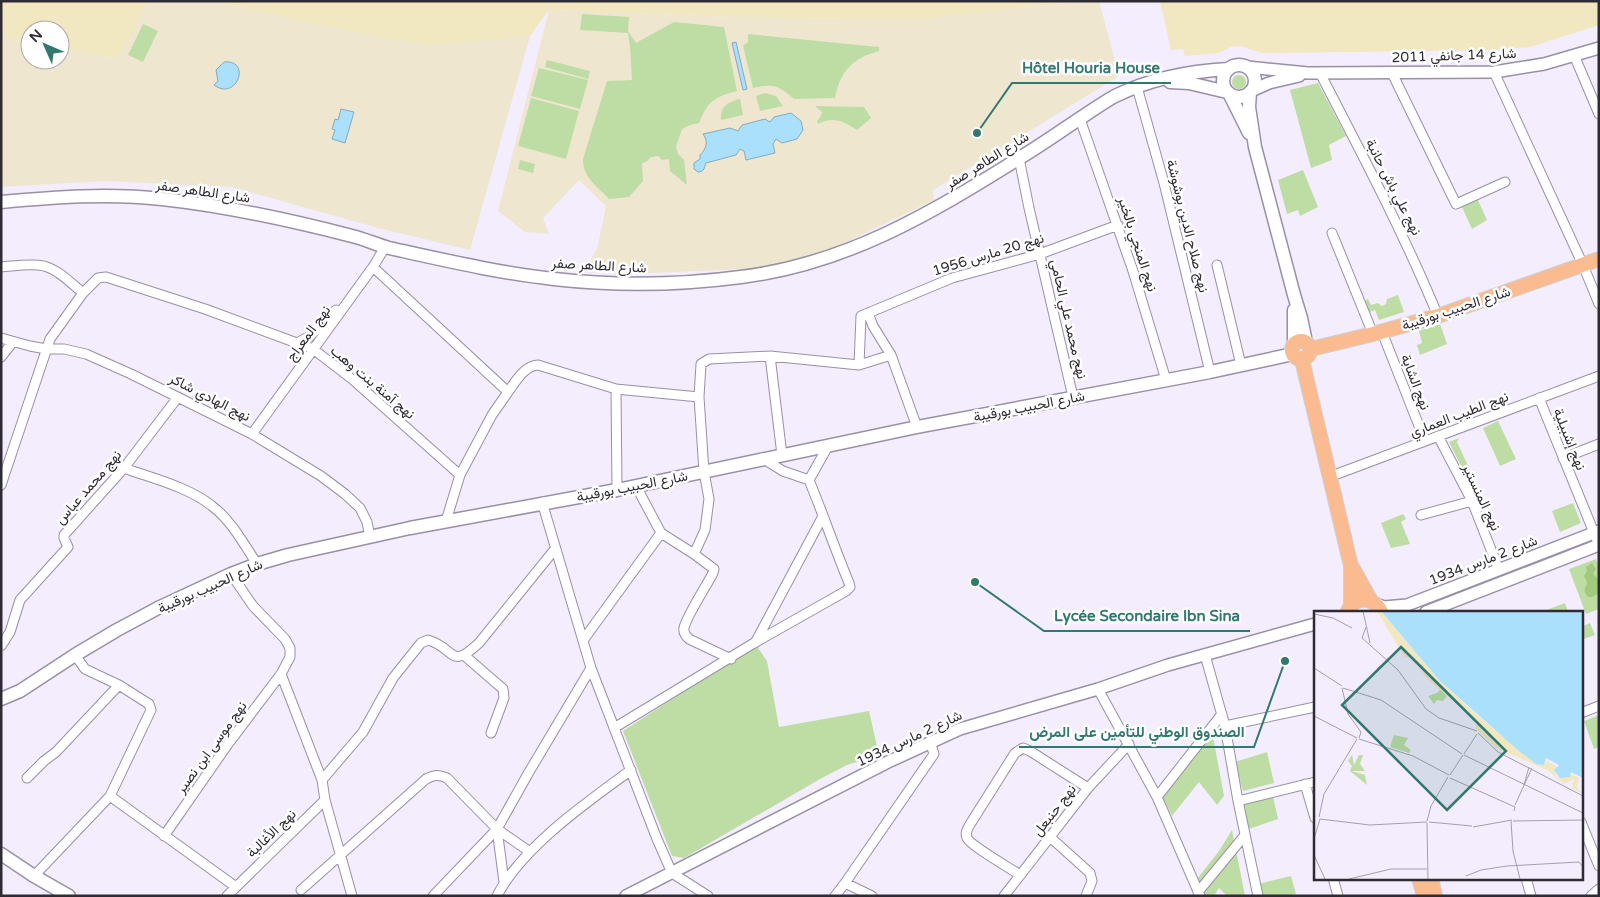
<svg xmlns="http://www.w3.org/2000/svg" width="1600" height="897" viewBox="0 0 1600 897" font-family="'Varela Round',Vazirmatn,sans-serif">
  <rect width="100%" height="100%" fill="#f3edfd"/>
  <path fill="#efe6d0" d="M148,1H216L290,19L394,40L435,45L530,36L470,250L378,228L232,187L105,181L1,187V37L30,43V60H60V48L118,59Z
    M1079,1H1099L1119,76L933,190L934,200L840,245L790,262L747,269L626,274L584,272L597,249L606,206L579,180L543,218L549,234L525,232L498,211L549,10L733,17L918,20Z"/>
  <path fill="#bedda4" d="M582,14L629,17L628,31L636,43L674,22L724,27L737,91C714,97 708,101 699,123L690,125L682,129L676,147L678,154L684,160L687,185L670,171L669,159L662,160L658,156L651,157L646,162L642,163L643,181L629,197L609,199C598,187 582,177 583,159L607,81L632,80L630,47L628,33L580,30Z
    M143,24L158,31L143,62L128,55Z
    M748,34L879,47V51C853,58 840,71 835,98L794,99C779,86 774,83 753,88L743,46L748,42Z
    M547,60L590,71L588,79L545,67Z
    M539,68L588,80L580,109L531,96Z
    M1232 82a7 7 0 1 1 14 0a7 7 0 1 1-14 0Z
    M1318,83L1346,136L1329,145L1332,160L1311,168L1290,90Z
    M765,93L776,96L783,106L760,111L756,96Z
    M531,98L579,111L566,159L518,146Z
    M740,99L743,115L721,120C720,106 728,102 740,99Z
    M815,106L864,107L871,118L857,130C843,121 833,116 818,124L817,121L821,116L822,112Z
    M520,160L535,164L533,173L518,169Z
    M1303,170L1318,207L1300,216L1298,210L1287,214L1278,180Z
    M1477,198L1487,220L1472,229L1461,205Z
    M1398,295L1404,312L1379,320L1375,310L1369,312L1364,301L1368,299L1371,305L1378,303L1382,306L1386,304L1387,299Z
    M1440,324L1447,344L1420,355L1417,345L1422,343L1419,331Z
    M1498,421L1516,459L1500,466L1483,428Z
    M1459,438L1457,442L1470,470L1464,472L1449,442Z
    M1573,503L1581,523L1560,532L1552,511Z
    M1403,514L1406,519L1401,522L1410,544L1391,548L1381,523Z
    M1596,559L1599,567V609L1586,614L1569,569Z
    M1565,603L1568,612H1545L1544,611Z
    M1590,623L1595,635L1581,640V627Z
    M756,645L767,661L779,727L869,711L879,755L847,765L820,779L684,858L672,856L623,731Z
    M1599,715V747L1594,749L1584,721Z
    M1212,731L1224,796L1217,805L1199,782L1172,816L1161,794Z
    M1267,752L1274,783L1243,791L1235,762Z
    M1273,796L1278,819L1246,830L1241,806Z
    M1232,830L1245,896H1227L1219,888L1214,896H1203L1197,879L1219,851Z
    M1291,876L1296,894L1288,896H1260L1258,884Z"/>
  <path fill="#a1ca7c" d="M1592,563L1596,569L1593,574L1599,580V593L1592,597H1588C1581,588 1587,589 1587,582L1584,576L1587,571L1586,567Z"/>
  <path fill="#f1e7c1" d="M1,1H148L119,59L60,48V30H30V43L1,37Z
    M216,1H1079L918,20L733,17L549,10L530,36L435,45L394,40L290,19Z
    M1160,1H1599V25L1530,47L1496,50L1262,53L1241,46L1231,47L1218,53L1185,56L1183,49L1171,50Z"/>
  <path fill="#aae0fc" stroke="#85aac0" d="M736,42L747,89L743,90L732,43Z
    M224,62C252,59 237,102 214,85L218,81L216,70Z
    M341,109L354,112L345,143L332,139L335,130L332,129L335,119L338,120Z
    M791,113L801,121L803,130L797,139L782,143L776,139L773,144L775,153L746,160L744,151L740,149L736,155L706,163C704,167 705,172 698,172L694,169V163L700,159V155C706,149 709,142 703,134L730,128L738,131L742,125L765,119L770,122L774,117Z"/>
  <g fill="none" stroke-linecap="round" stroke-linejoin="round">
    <defs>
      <path id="minor" d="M1574,55L1599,114
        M1494,72L1583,265L1599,304
        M1320,73C1362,154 1403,232 1438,316
        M1392,73L1456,204L1505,182
        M1137,87L1164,183L1210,372
        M1080,119L1133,271L1166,380
        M1019,158L1029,208L1073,397
        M1332,233L1373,334
        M1217,265L1241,365
        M1,267C15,266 31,263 44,266C59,270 72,284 83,293
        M373,267L508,392L492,415L460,475
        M868,313L873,326L891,355L917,427
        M1382,332L1425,441
        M1,338L30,346L46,349H64L86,354L131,374L252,434L321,476L345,494L360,508L367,522L370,537
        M297,343L310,336L336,310
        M770,356L782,455
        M1,357L13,342
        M859,365L861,316L952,278L1040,254L1118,225
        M616,389L617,490
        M508,392C516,381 524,366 538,365L616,389L699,397
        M1539,398L1599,545
        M252,434L373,267L385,247
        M1438,436L1472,501L1499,570
        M1563,458L1599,444
        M124,468C151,478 189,487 212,506C231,520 244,544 257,564
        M1329,477L1599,376
        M809,480L828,446
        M1,485L50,339L83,293L98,278L106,277L205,309L313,349L352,379L460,475L446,521
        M636,486L661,533
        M542,502L591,668L657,839L672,873L708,896
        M1421,515L1472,501
        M694,554L705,530L709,499L704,472L699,397L701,364L709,359L770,356L859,365L891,355
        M231,574L253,606L285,639L290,648V657L281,674L322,780L325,800L352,896
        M584,639L661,533L694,554L714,569L713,573C707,585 686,617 684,628C683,633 686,636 689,639L731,659
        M755,643L823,516
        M1,646L10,632L20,600L68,547L64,538V535L124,468L178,397
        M1205,655L1225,726L1238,801L1258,896
        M465,656L503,689L504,698L491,733
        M1098,689L1157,797L1200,896
        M1581,713L1599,706
        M1225,726L1315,707
        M614,728L754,643L846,591L850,587L849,583C835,549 823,514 809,480L783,471L762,458
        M27,778L44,761L56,752L119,685L85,669L75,655
        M322,780L363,732L393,678L421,643L428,640C456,648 449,671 479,643L555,549
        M1305,784L1315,818
        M110,796L236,887L227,896
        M1157,797L1222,714
        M1238,801L1315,782
        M1581,822L1599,866
        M497,829L504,882
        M164,836L228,744L281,674
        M1050,837L1090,873L1092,881L1086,896
        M1020,875C1010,868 971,846 967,838C965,833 967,830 969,826L1015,753L1023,748L1030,751L1088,788
        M34,876L110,796L151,710L149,704L119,685
        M1333,878L1338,896
        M1526,878L1531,896
        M845,883L872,896
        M236,887L325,800
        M301,890L426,779C434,775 438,774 447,778L497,829L530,852
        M1198,892L1245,835
        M433,896L497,829L529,772L591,668
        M497,896C522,847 586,803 631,770
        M835,896L845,883L934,754L930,741
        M1004,896L1088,788L1129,744
        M1591,896L1599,889"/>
      <path id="tertiary" d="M1247,67L1308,73L1494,72L1544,64L1599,48
        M1251,91L1269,83L1299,76
        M1376,604L1384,607L1407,605L1599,531
        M1426,612L1599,545
        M626,896L888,762L960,729L1098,689L1168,665L1315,624"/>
      <path id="secondary" d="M1223 81a16 16 0 1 1 32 0a16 16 0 1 1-32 0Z
        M1170,82L1189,83L1227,92
        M1250,92L1249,107L1255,147L1294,295L1301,318L1306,342
        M1229,93L1249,133
        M1,202C55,197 109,193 162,199C227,206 290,220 352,236C365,239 377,245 389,248C444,260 499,273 554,279C616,286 680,285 741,277C846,264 930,214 1018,159C1040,146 1061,131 1082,117C1093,110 1104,102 1115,96C1150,79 1190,71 1228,69
        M1294,310V345
        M1,699L20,691L75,655L117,630L158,608L231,574L257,564L288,555L410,528L617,490L917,427L1210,372L1293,354
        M1,854L34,876L69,896"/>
      <path id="primary" d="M1292 350a9 9 0 1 1 18 0a9 9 0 1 1-18 0Z
        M1311,349L1373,334L1438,316L1599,259
        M1302,360L1351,566V606
        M1352,567L1371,601
        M1348,611C1354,596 1374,596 1381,612
        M1419,878L1424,896
        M1431,878L1435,896"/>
    </defs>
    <use href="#minor" stroke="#9890a7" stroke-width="11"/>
    <use href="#tertiary" stroke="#9890a7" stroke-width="14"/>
    <use href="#secondary" stroke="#9890a7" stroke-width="15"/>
    <use href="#primary" stroke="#d1d0d3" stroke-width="16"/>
    <use href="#minor" stroke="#fff" stroke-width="9"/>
    <use href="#tertiary" stroke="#fff" stroke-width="11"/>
    <use href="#secondary" stroke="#fff" stroke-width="12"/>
    <use href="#primary" stroke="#fbbb90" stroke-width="14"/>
  </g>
  <g text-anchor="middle" stroke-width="5" stroke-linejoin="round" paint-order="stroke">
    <g font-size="14" fill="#2f2b35" stroke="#fefefe">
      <text transform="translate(1454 55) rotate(-2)" y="5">شارع 14 جانفي 2011</text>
      <text transform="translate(987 160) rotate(-32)" y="5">شارع الطاهر صفر</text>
      <text transform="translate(1394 187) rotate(63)" y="5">نهج علي باش حانبة</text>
      <text transform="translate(203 191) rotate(8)" y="5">شارع الطاهر صفر</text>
      <text transform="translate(1188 226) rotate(76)" y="5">نهج صلاح الدين بوشوشة</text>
      <text transform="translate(1138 244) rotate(72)" y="5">نهج المنجي بالخير</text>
      <text transform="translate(988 254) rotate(-17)" y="5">نهج 20 مارس 1956</text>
      <text transform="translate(599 265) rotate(3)" y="5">شارع الطاهر صفر</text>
      <text transform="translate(1456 308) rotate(-18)" y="5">شارع الحبيب بورقيبة</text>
      <text transform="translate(1069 319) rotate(77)" y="5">نهج محمد علي الحامي</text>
      <text transform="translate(308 333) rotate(-54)" y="5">نهج المعراج</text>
      <text transform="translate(373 382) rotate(40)" y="5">نهج آمنة بنت وهب</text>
      <text transform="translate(1416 382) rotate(69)" y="5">نهج الشابة</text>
      <text transform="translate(210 397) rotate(27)" y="5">نهج الهادي شاكر</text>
      <text transform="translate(1029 406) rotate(-11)" y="5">شارع الحبيب بورقيبة</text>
      <text transform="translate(1459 414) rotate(-21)" y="5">نهج الطيب العماري</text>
      <text transform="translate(1570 439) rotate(68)" y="5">نهج إشبيلية</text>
      <text transform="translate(632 486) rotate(-11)" y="5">شارع الحبيب بورقيبة</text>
      <text transform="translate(88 487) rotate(-49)" y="5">نهج محمد عباس</text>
      <text transform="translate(1482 497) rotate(65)" y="5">نهج المنستير</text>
      <text transform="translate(1483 560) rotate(-21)" y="5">شارع 2 مارس 1934</text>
      <text transform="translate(210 586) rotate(-24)" y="5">شارع الحبيب بورقيبة</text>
      <text transform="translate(909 738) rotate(-25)" y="5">شارع 2 مارس 1934</text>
      <text transform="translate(211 747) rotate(-54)" y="5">نهج موسى ابن نصير</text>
      <text transform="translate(1054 810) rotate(-52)" y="5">نهج حنبعل</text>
      <text transform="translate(271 833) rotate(-44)" y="5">نهج الأغالبة</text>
    </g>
  </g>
  <g transform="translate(1314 611)">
    <rect width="269" height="269" fill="#f3edfd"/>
    <path d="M123,75L133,85L129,90L123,89L120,93L114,85L123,82L126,79ZM80,124L94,127L90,134L97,139L95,142L76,136ZM38,144L40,154L45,144H49L46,153L51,160H38L51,164L53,174L36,160L38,155L34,150Z" fill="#bedda4"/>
    <path d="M63,0H67L125,69L162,103L222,153L230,154L233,150L242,155V165L246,167L259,164L265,167L263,177L269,183L258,177L260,168L250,173L233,159L182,137L161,117L163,110L112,67L98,45L91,47Z" fill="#f1e7c1"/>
    <path d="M67,0H269V167L257,161L256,166L246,167L240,159L245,154L232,147L230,154L222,153L205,140L125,69Z" fill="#aae0fc"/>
    <path fill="none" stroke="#a59fad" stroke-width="1" d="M49,0L56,32M0,3L19,7L38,17M52,16L48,27L84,59L112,98L125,107L163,120M0,57L28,75M28,77L34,103L47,121L45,127M29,77L67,89L148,143M0,105L43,127M164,122L184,141L269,185M45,128L99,145L135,164M150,143L163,123M150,144L269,202M136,164L149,144M136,167L201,196L200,200M210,174L215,156M201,194L218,157M5,206L10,183L43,128M6,208L56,214L113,211M113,210L117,195L134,166M197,210L199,240L206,268M199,210L269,209M115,211L158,215M113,212L114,268M159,216L198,209M0,228L6,208M0,244L11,268M152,265L167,259L193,255L265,251L269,256M35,268L77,258H113"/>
    <path fill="#327870" fill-opacity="0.15" stroke="#327870" stroke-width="2.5" d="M87,36L192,140L133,199L28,94Z"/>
    <rect width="269" height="269" fill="none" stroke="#2f2b35" stroke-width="2.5"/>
  </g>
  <path fill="none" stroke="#327870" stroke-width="2" d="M977 133L1012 83H1171M975 582L1044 631H1250M1285 661L1254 747H1019"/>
  <g fill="#327870" stroke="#fefefe" stroke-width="2">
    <circle cx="977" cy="133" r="5"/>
    <circle cx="975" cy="582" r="5"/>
    <circle cx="1285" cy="661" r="5"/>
  </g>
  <g font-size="15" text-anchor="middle" font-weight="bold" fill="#327870" stroke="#fefefe" stroke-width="5" stroke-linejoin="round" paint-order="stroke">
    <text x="1091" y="73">Hôtel Houria House</text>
    <text x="1147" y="621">Lycée Secondaire Ibn Sina</text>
    <text x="1137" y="737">الصندوق الوطني للتأمين على المرض</text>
  </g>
  <rect width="1600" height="897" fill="none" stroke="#2f2b35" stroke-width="5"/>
  <g transform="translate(45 45) rotate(315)"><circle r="24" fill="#fefefe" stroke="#abaaae"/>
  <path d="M0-4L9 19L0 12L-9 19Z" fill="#327870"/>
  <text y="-8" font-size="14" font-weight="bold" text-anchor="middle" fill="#2f2b35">N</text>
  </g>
</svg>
